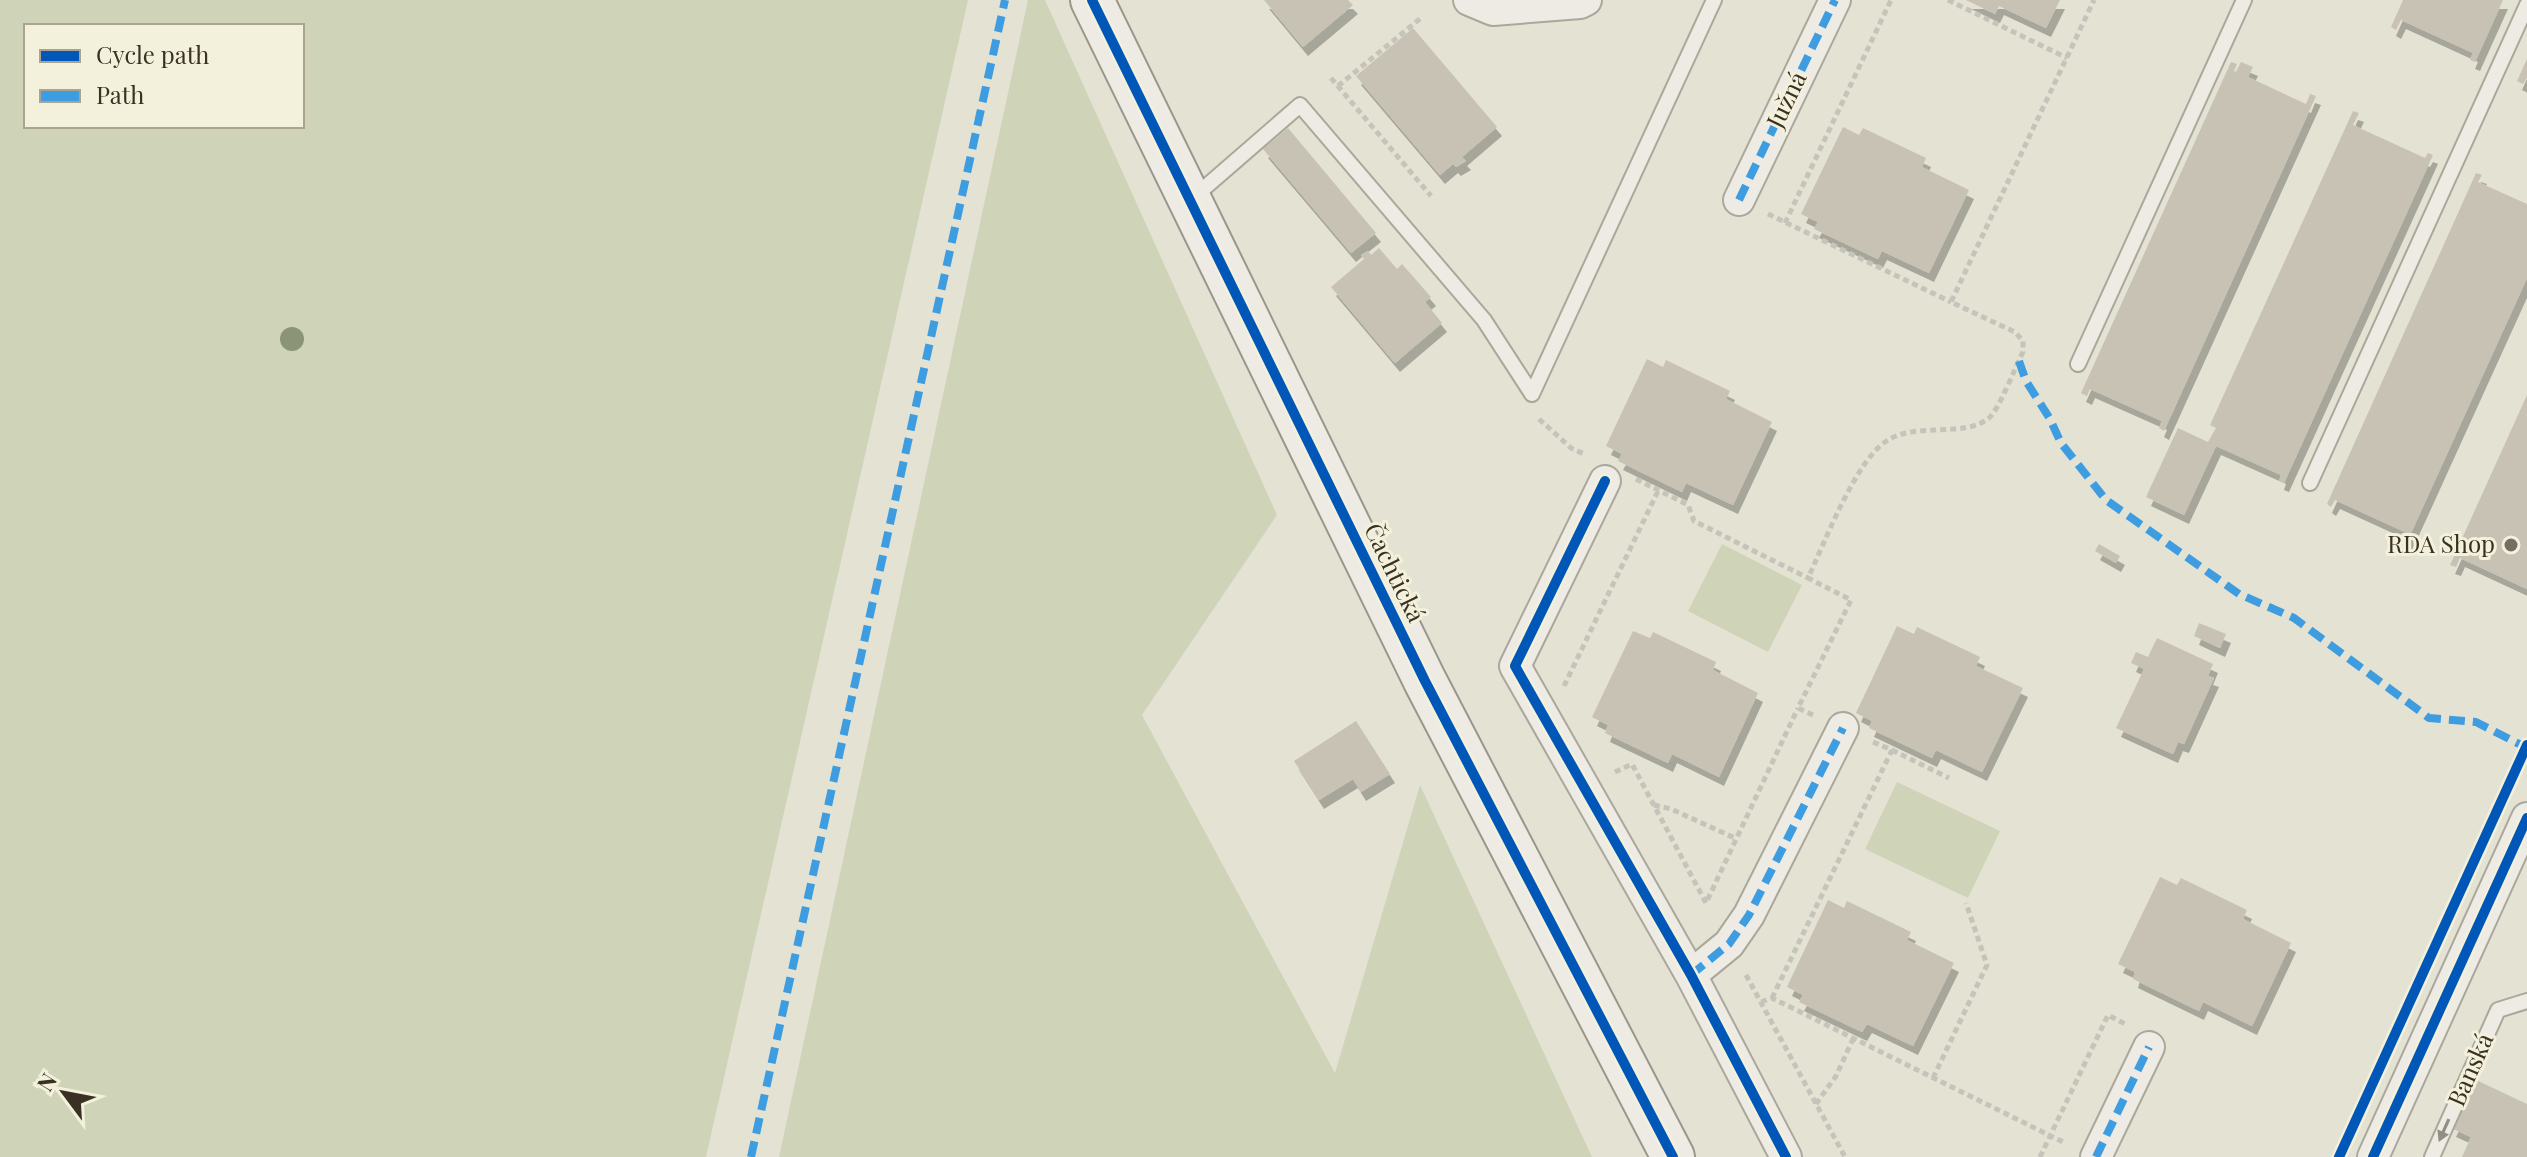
<svg xmlns="http://www.w3.org/2000/svg" width="2527" height="1157" viewBox="0 0 2527 1157" font-family="'Playfair Display',serif">
  <defs>
    <filter id="shadow"><feDropShadow dx="5" dy="9" stdDeviation="0" flood-color="#0004"/></filter>
  </defs>
  <rect width="100%" height="100%" fill="#e4e2d3"/>
  <path fill="#cfd4b8" fill-rule="evenodd" d="M0,0H968L706,1157H0ZM26,26H302V126H26Z
    M1028,0H1045L1277,515L1142,715L1335,1073L1420,785L1592,1157H779Z
    M1722,544L1802,585L1768,652L1688,611Z
    M1897,782L2000,831L1968,898L1865,849Z"/>
  <path fill="#c8c2b4" filter="url(#shadow)" d="M1264,0H1348L1353,5L1303,47Z
    M1966,0H2060L2046,28L1999,6L1995,14Z
    M2403,0H2503L2475,62L2470,60L2473,53L2401,20L2396,30L2391,27Z
    M1413,28L1497,127L1462,157L1466,161L1456,167L1453,164L1440,175L1356,76Z
    M2527,59V78L2523,84L2517,81Z
    M2231,62L2237,64L2234,71L2236,72L2241,62L2253,67L2248,77L2306,104L2310,94L2316,96L2164,431L2159,428L2162,421L2090,389L2087,396L2081,393Z
    M2353,111L2359,113L2353,125L2425,158L2428,153L2433,155L2284,483L2279,481L2281,475L2216,446L2184,515L2146,497L2178,428L2208,442L2216,428L2210,425Z
    M1843,127L1859,135L1863,128L1926,158L1922,167L1969,190L1929,273L1882,251L1878,259L1814,229L1818,222L1801,214Z
    M1288,128L1376,233L1351,253L1263,149Z
    M2476,173L2482,175L2478,182L2527,204V278L2406,544L2401,542L2405,532L2335,500L2331,507L2327,504Z
    M1379,248L1397,269L1402,264L1431,297L1425,302L1442,323L1395,363L1331,287L1364,259L1361,255L1368,251L1371,255Z
    M1647,359L1663,367L1666,360L1730,391L1726,399L1772,422L1733,505L1686,483L1682,492L1618,461L1622,454L1606,446Z
    M2527,395V589L2460,558L2456,567L2450,565Z
    M2099,544L2120,556L2116,563L2095,551Z
    M2199,623L2226,634L2220,648L2194,636Z
    M1897,626L1914,634L1917,627L1980,657L1976,666L2023,688L1982,772L1936,750L1932,758L1869,728L1872,721L1856,713Z
    M1633,631L1650,638L1653,632L1716,662L1713,670L1758,693L1719,777L1672,754L1668,763L1605,733L1608,725L1592,717Z
    M2157,638L2213,664L2208,676L2214,678L2184,744L2178,742L2173,754L2116,728L2144,669L2131,663L2136,652L2148,657Z
    M1356,721L1390,774L1361,792L1353,779L1319,800L1294,761Z
    M2160,877L2177,885L2181,878L2247,910L2243,919L2291,943L2252,1026L2203,1002L2199,1011L2133,979L2135,972L2118,964Z
    M1828,900L1844,908L1847,901L1911,932L1907,940L1954,963L1913,1046L1867,1024L1862,1032L1799,1002L1803,995L1787,987Z
    M2474,1079L2527,1104V1157H2462L2471,1137L2451,1128Z"/>
  <g fill="none" stroke-linecap="round" stroke-linejoin="round">
    <defs>
      <path id="lane" d="M1194,197L1300,105L1484,320L1532,394
        M2078,364L2244,0
        M1532,394L1714,0
        M2310,483L2527,5
        M2432,1157L2498,1010L2527,1001"/>
      <path id="street" d="M1469,0L1493,10L1580,3L1586,0
        M1739,200L1835,0
        M1605,481L1515,666L1691,975L1786,1157
        M1691,975L1729,944L1749,915L1843,728
        M2096,1157L2149,1047
        M2373,1157L2527,818"/>
      <path id="secondary" d="M1092,0L1425,681L1673,1157"/>
    </defs>
    <use href="#lane" stroke="#aaa79b" stroke-width="18"/>
    <use href="#street" stroke="#aaa79b" stroke-width="34"/>
    <use href="#secondary" stroke="#9a968b" stroke-width="46"/>
    <path stroke="#c6c3ba" stroke-width="5" stroke-dasharray="6 4" stroke-linecap="butt" d="M1948,0L2067,58
      M1331,78L1431,196
      M1338,86L1421,18
      M1768,214L1951,302
      M1785,223L1891,0
      M1539,419L1571,448L1584,454
      M1636,479L1688,505L1694,521L1808,578
      M1564,686L1659,489
      M1813,715L1798,708L1851,600L1808,578C1825,542 1856,459 1888,440C1917,422 1965,438 1989,418C2000,408 2015,367 2023,352V341L2015,332L1951,302L2094,0
      M1892,750L1949,778
      M1615,772L1632,764L1706,903L1798,708
      M1654,805L1671,809L1737,839
      M1746,975L1845,1157
      M1772,998L1892,750L1873,742
      M1761,1002L1772,998L2065,1143
      M1933,1078L1987,965L1966,903
      M1816,1104L1836,1076L1853,1039
      M2040,1157L2108,1015L2127,1025"/>
    <use href="#lane" stroke="#edebe3" stroke-width="14"/>
    <use href="#street" stroke="#edebe3" stroke-width="30"/>
    <use href="#secondary" stroke="#edebe3" stroke-width="42"/>
    <path stroke="#3e9de0" stroke-width="8" stroke-dasharray="16 8" stroke-linecap="butt" d="M1739,200L1835,0
      M2019,361L2026,381L2050,419L2061,443L2106,500L2239,594L2294,618L2429,718L2476,722L2527,748
      M1691,975L1729,944L1749,915L1843,728
      M751,1157L1005,0
      M2096,1157L2149,1047"/>
    <defs>
      <path id="cycleway" d="M1092,0L1425,681L1673,1157
        M1605,481L1515,666L1691,975L1786,1157
        M2339,1157L2527,745
        M2373,1157L2527,818"/>
    </defs>
    <use href="#cycleway" stroke="#f3f0db" stroke-width="15"/>
    <use href="#cycleway" stroke="#0057b8" stroke-width="10"/>
  </g>
  <circle fill="#8c9477" cx="292" cy="339" r="12"/>
  <defs><path id="oneway-solid" d="M-6-.8H1V-3.2L6.5 0L1 3.2V.8H-6Z" transform="scale(2)"/></defs>
  <use fill="#938e83" href="#oneway-solid" transform="translate(2444 1130) rotate(114)"/>
  <circle fill="#756f61" stroke="#f3f0db" stroke-width="3" cx="2511" cy="545" r="8"/>
  <g text-anchor="middle" stroke-width="6" stroke-linejoin="round" paint-order="stroke">
    <g font-size="24" fill="#393123" stroke="#f3f0db">
      <text transform="translate(1787 100) rotate(-64)" y="8">Južná</text>
      <text transform="translate(1394 573) rotate(64)" y="8">Čachtická</text>
      <text transform="translate(2471 1070) rotate(-66)" y="8">Banská</text>
    </g>
    <g font-size="24" fill="#393123" stroke="#f3f0db" text-anchor="end">
      <text x="2495" y="553">RDA Shop</text>
    </g>
  </g>
  <rect x="24" y="24" width="280" height="104" fill="#f3f0db" stroke="#a9a491" stroke-width="2"/>
  <rect x="40" y="50" width="40" height="12" fill="#0057b8" stroke="#a9a491" stroke-width="2"/>
  <text x="96" y="64" font-size="24" fill="#393123">Cycle path</text>
  <rect x="40" y="90" width="40" height="12" fill="#3e9de0" stroke="#a9a491" stroke-width="2"/>
  <text x="96" y="104" font-size="24" fill="#393123">Path</text>
  <g transform="translate(64 1093) rotate(302)" stroke="#f3f0db" stroke-width="6" paint-order="stroke">
  <path d="M0-6L14 30L0 20L-14 30Z" fill="#393123"/>
  <text y="-12" font-size="22" font-weight="bold" text-anchor="middle" fill="#393123">N</text>
  </g>
</svg>
